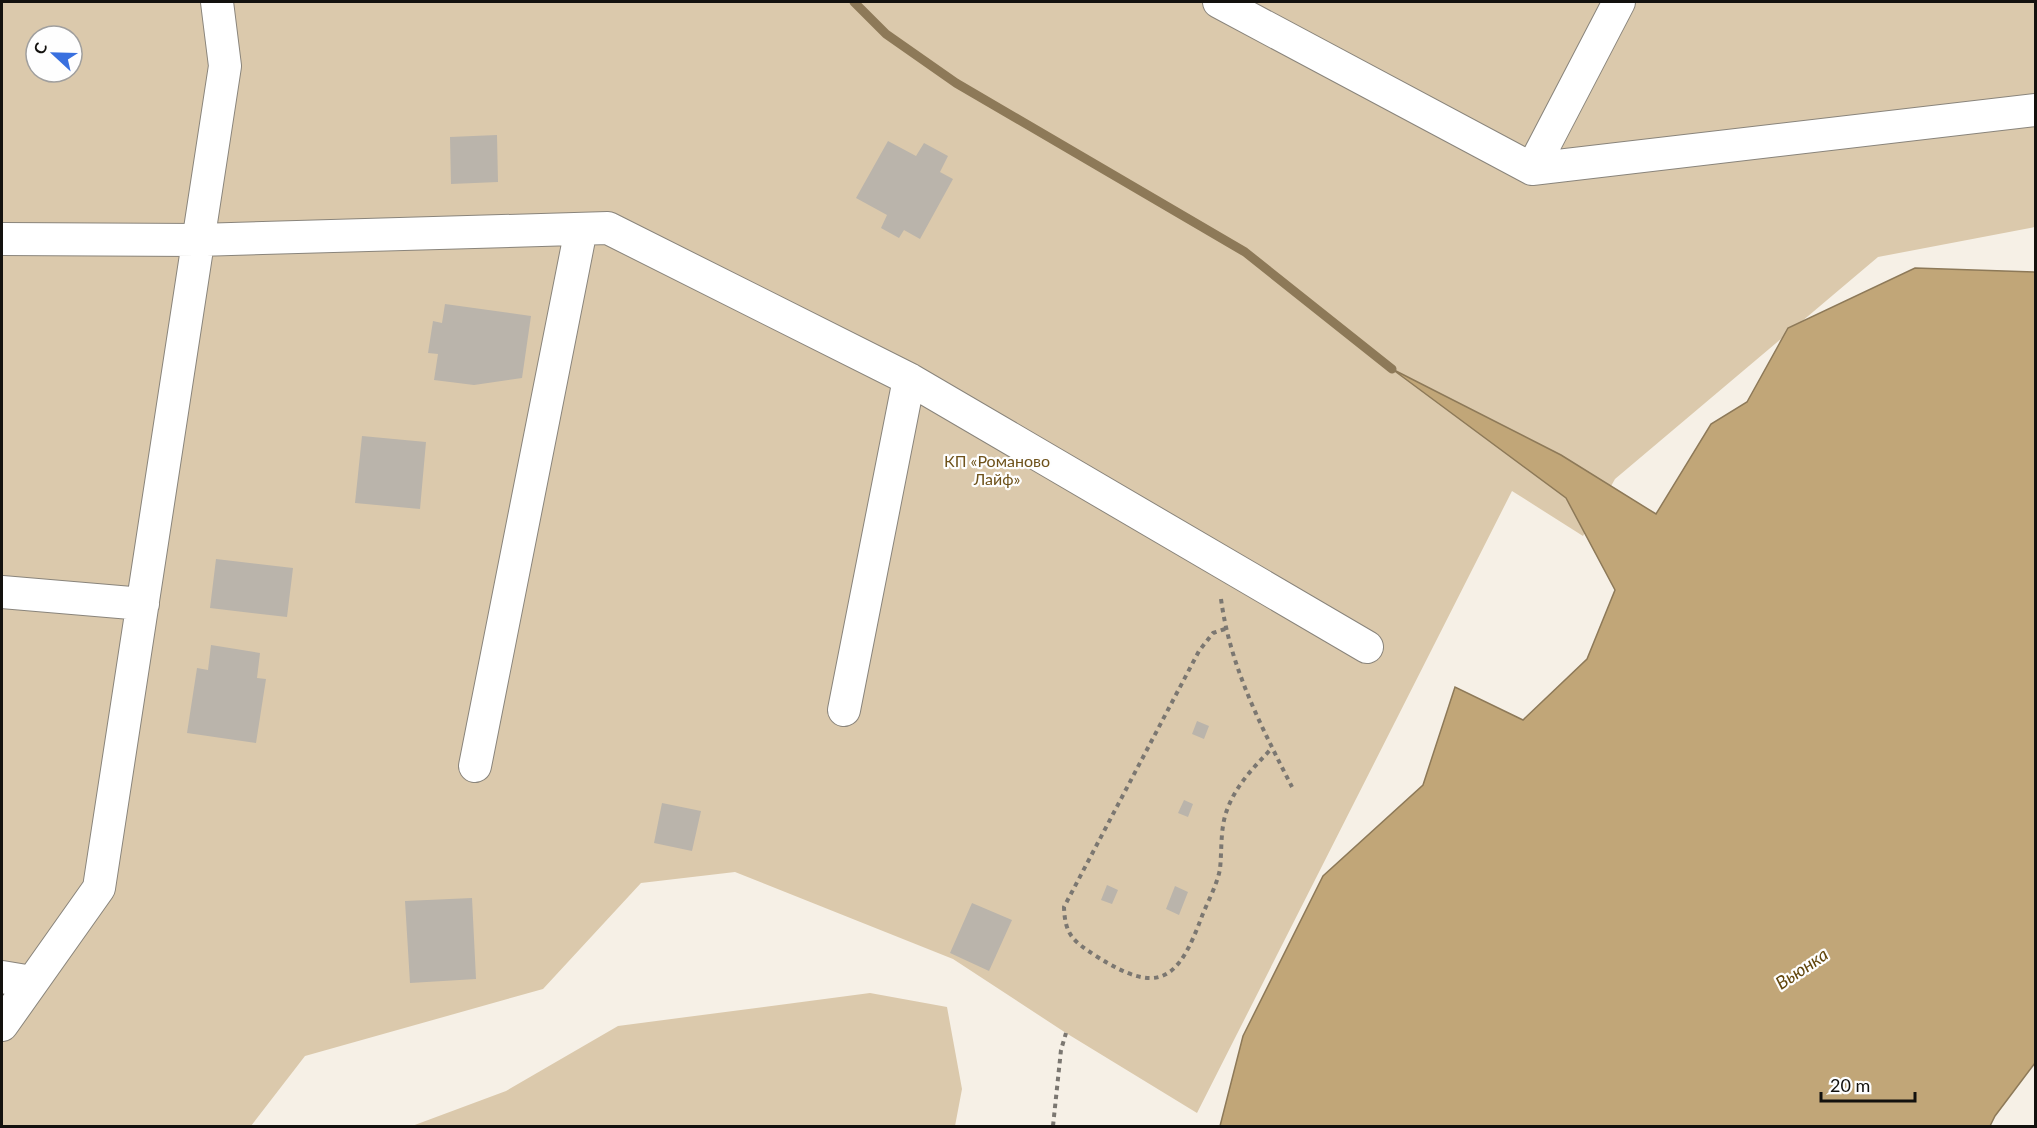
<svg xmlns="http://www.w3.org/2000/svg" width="2037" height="1128" viewBox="0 0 2037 1128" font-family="Lato,sans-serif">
  <rect width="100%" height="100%" fill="#f6f0e6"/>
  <path fill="#dbc9ac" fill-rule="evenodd" d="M2,2H2035V227L1878,257L1615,479L1583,536L1512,491L1197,1113L1066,1033L953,959L735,872L641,883L543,989L305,1056L251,1126H2ZM36,36H72V72H36Z
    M870,993L947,1007L962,1089L955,1126H412L506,1091L618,1026Z"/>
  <path fill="#c1a678" stroke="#8d7958" stroke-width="1.5" d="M1915,268L2035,272V1063L1995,1116L1990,1126H1220L1243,1036L1323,876L1423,785L1455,687L1523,720L1587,659L1615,590L1566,498L1392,369L1561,455L1656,514L1711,424L1747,402L1788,328Z"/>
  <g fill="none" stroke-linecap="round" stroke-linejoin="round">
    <path stroke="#8d7958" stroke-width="9" d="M854,2L886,34L956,83L1245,252L1392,369"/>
  </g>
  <path fill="#bab4ab" d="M497,135L498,182L451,184L450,137Z
    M888,141L916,156L924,143L948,156L940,172L953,179L920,239L904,230L899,238L881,228L887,215L856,198Z
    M445,304L531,316L522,378L474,385L434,380L438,354L428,353L433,321L442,323Z
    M362,436L426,442L420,509L355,503Z
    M216,559L293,568L287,617L210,608Z
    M211,645L260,653L257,678L266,679L256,743L187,733L197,668L208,670Z
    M1197,721L1209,726L1204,739L1192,734Z
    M1184,800L1193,804L1188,817L1178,813Z
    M662,803L701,811L692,851L654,843Z
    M1107,885L1118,890L1112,904L1101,900Z
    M1175,886L1188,892L1179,915L1166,909Z
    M472,898L476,979L410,983L405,901Z
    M972,903L1012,920L989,971L950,953Z"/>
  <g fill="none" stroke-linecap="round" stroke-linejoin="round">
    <defs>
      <path id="minor" d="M1219,2L1532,169L1619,2
        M1532,169L2036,110
        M2,239L198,240L608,228L909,379L1367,647
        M2,592L143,604
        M844,710L909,379
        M475,766L581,229
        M2,977L32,982
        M2,1025L99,888L225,66L217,2"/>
    </defs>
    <use href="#minor" stroke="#89847b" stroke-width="34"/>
    <path stroke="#7b7771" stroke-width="4" stroke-dasharray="4.5 4.5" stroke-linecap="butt" d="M1221,599C1230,667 1261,726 1292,787
      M1225,629L1213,633L1199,651L1064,907C1065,935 1073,941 1096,956C1159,996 1178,981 1202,916C1208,901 1217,885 1220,869C1222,851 1220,828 1227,810C1236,785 1254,767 1272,748
      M1053,1126L1061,1050L1066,1033"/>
    <use href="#minor" stroke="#fff" stroke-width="32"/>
  </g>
  <g text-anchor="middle" stroke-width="4.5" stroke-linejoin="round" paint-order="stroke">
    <g font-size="16" fill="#6e521b" stroke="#fefefe">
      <text x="997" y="467">КП «Романово<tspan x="997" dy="18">Лайф»</tspan></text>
    </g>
    <g font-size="18" font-style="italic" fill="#62460c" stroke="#fefefe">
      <text transform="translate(1802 969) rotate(-34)" y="6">Вьюнка</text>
    </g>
  </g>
  <rect width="2037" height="1128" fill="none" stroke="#13110e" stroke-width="6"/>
  <g transform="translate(54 54) rotate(292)"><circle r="28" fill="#fefefe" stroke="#a09f9e" stroke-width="1.5"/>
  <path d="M0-4.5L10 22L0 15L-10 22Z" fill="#3970df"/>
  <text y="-9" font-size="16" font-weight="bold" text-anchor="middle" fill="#13110e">С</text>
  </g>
  <path d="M1821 1092v9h94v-9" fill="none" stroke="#13110e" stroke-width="3"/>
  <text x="1830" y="1092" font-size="18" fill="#13110e" stroke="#fefefe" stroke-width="4.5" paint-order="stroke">20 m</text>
</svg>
